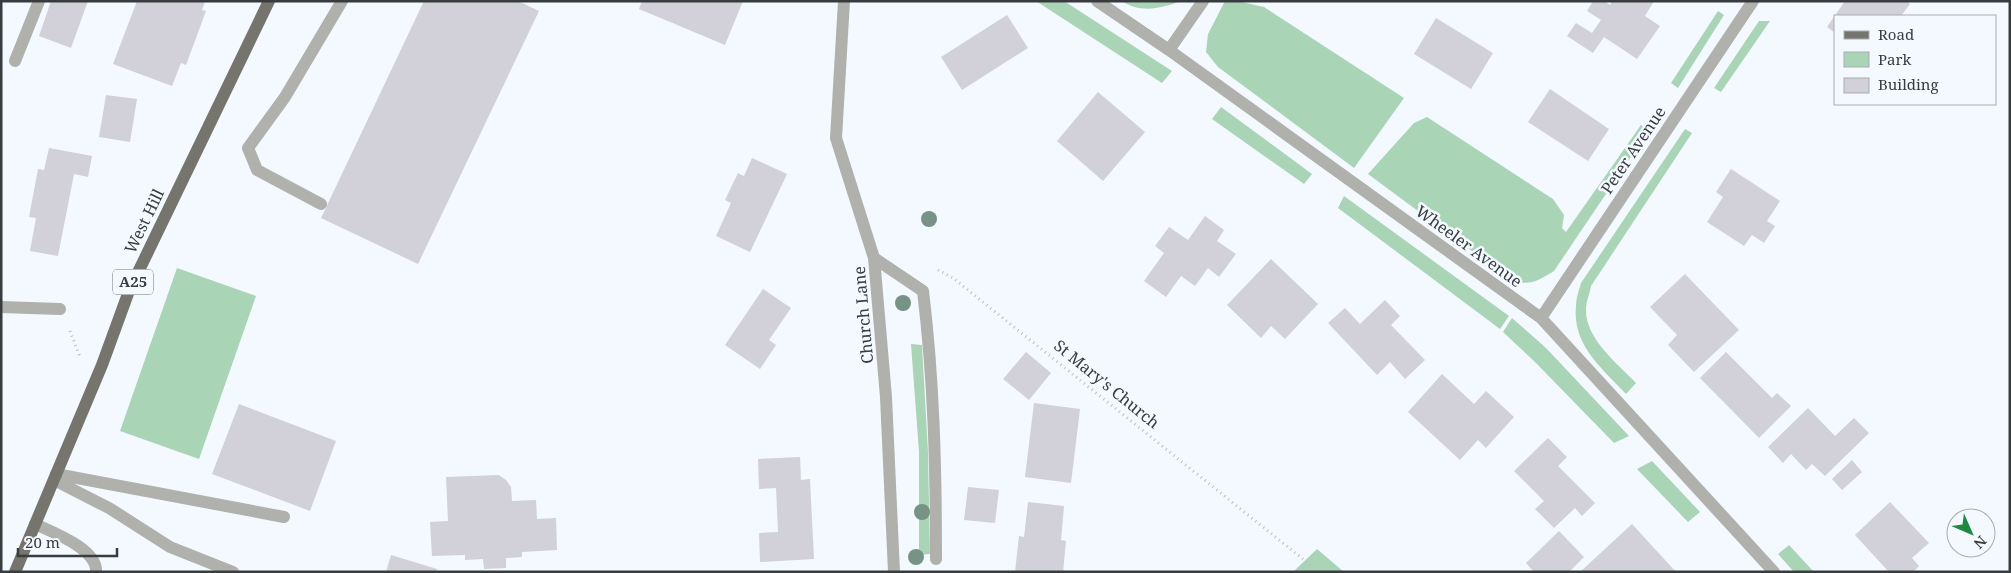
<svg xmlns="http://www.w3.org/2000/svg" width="2011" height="573" viewBox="0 0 2011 573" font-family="'Noto Serif',serif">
  <rect width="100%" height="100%" fill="#f3f9fe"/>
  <path fill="#aad4b6" d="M1036,1H1064L1172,71L1162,83Z
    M1122,1H1181C1162,8 1141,14 1122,1Z
    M1225,1H1237L1264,7L1404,98L1354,168L1218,67L1206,52L1208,34Z
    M1718,11L1724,15L1678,88L1671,83Z
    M1759,21H1770L1721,92L1714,88Z
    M1221,107L1312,174L1304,184L1212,119Z
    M1427,117L1553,199L1564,215L1562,228L1566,232L1641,125L1649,130L1554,271C1536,282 1526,288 1507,277L1368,174L1414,123Z
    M1685,129L1692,133L1591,286C1590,293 1586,302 1586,309C1585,339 1618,364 1636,383L1626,394C1602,368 1572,345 1576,306C1576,298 1579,290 1581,283Z
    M1344,196L1509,316L1500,329L1338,208Z
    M177,268L256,296L199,459L120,431Z
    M1512,318L1546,348L1629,436L1614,443L1534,361L1503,332Z
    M911,344L922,345L928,452L930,554L919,555V452Z
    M1652,461L1700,512L1688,522L1637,469Z
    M1789,545L1814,572H1794L1778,554Z
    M1317,549L1344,572H1293Z"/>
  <path fill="#d2d0d9" d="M51,1H88L71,48L39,36Z
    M137,1H205L202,10L206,11L186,65L181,63L172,86L113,64Z
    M424,1H518L539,11L418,264L321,218Z
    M642,1H743L725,45L639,9Z
    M1593,1H1604L1610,5L1612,1H1654L1645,16L1660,26L1637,59L1604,37L1593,53L1567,36L1576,23L1592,33L1601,20L1587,11Z
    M1845,1H1907L1910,4L1901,16H1835V33L1827,27Z
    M1007,15L1028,48L962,90L941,57Z
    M1436,18L1493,53L1471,89L1414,54Z
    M1550,89L1609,129L1588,161L1528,122Z
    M1098,92L1145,132L1103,181L1057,141Z
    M106,95L137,99L130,142L99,137Z
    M49,148L92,156L88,177L74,174L58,256L30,251L36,218L29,217L38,169L44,170Z
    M752,158L787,174L750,252L716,236L731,203L725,200L738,173L744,176Z
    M1731,169L1780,201L1767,221L1775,226L1764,243L1752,235L1744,246L1707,222L1723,197L1716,192Z
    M1205,216L1224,230L1217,241L1236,254L1219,277L1208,268L1195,286L1181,276L1166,297L1144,281L1164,253L1155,246L1169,227L1188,240Z
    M1271,259L1318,304L1285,339L1271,326L1261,338L1227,305Z
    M1685,274L1739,330L1694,372L1668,345L1677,335L1650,307Z
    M763,289L791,308L769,340L776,345L760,369L725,345Z
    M1385,300L1400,316L1391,325L1425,360L1405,379L1390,362L1377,375L1328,323L1345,308L1360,324Z
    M1026,352L1051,373L1029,400L1003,379Z
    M1726,352L1772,398L1777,393L1791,406L1759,438L1700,378Z
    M1442,374L1474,404L1486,391L1514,417L1486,448L1478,440L1460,460L1408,412Z
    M1034,403L1080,409L1071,483L1025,477Z
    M239,404L336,441L310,511L212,474Z
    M1808,408L1835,436L1854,418L1869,433L1825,476L1812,464L1806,470L1791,454L1783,463L1768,447Z
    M1548,438L1567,457L1558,466L1595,503L1582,516L1575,508L1554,528L1535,509L1544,501L1514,471Z
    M800,457L801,480L810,479L814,559L760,562L759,533L778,532L776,488L759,489L758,459Z
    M1852,460L1862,472L1842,490L1832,479Z
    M499,475L506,480L511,487L512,501L536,500L537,519L556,518L557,550L522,552V557L506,558V568L484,569L483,559L465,560V555L432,556L430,522L448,521L446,477Z
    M968,487L999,490L995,523L964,520Z
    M1028,502L1064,506L1061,540L1066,541L1063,572H1015L1019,536L1024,537Z
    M1890,502L1929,543L1912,558L1919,566L1913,572H1889L1855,535Z
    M1632,524L1676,572H1580Z
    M1559,531L1584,557L1569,572H1534L1526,563Z
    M391,555L437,569L436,572H386Z"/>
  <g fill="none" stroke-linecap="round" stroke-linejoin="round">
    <path stroke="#babfc3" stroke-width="3" stroke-dasharray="1 4" stroke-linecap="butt" d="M938,270L953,278L1319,572
      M70,331L80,357"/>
    <path stroke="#b0b0ac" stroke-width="12" d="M844,1L836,138L874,258L886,397L894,572
      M1097,1L1169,50L1541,318L1774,572
      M1169,50L1203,1
      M15,61L39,1
      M321,204L257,170L248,148L285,97L342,1
      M874,258L923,291C934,381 936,469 936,559
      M1,307L60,309
      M1541,318L1753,1
      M56,474L284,517
      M54,480L109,508L170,547L233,572
      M35,524C52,532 98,549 96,572"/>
    <path stroke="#75746d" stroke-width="12" d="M15,572L102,365L129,291L269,1"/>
  </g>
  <g fill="#769386">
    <circle cx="929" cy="219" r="8"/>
    <circle cx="903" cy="303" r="8"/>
    <circle cx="922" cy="512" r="8"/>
    <circle cx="916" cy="557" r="8"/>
  </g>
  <g text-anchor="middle" stroke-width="5" stroke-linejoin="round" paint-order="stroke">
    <rect fill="#f3f9fe" stroke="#717578" stroke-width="1" x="113" y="269.5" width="40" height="25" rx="4"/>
    <g font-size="15" font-weight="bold" fill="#393c3e">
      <text x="133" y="287">A25</text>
    </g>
    <g font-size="16" fill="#393c3e" stroke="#f3f9fe">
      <text transform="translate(1633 150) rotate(-56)" y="6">Peter Avenue</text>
      <text transform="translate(144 221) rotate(-64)" y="6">West Hill</text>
      <text transform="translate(1469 246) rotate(36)" y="6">Wheeler Avenue</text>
      <text transform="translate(863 315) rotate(-95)" y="6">Church Lane</text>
      <text transform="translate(1107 384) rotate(39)" y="6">St Mary's Church</text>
    </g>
  </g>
  <rect width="2011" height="573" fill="none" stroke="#393c3e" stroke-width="5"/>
  <rect x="1834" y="15" width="162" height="90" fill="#f3f9fe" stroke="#a9adb1"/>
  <rect x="1844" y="31" width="25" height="8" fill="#75746d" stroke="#a9adb1"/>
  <text x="1878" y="40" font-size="15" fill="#393c3e">Road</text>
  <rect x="1844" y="52" width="25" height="15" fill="#aad4b6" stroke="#a9adb1"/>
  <text x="1878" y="65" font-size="15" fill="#393c3e">Park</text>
  <rect x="1844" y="78" width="25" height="15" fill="#d2d0d9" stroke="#a9adb1"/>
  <text x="1878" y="90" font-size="15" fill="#393c3e">Building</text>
  <g transform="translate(1971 533) rotate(135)"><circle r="24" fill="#f3f9fe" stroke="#a9adb1"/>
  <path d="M0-4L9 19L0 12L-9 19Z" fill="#1f8940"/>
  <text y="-8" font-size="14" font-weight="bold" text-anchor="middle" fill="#393c3e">N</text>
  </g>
  <path d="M18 548v8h99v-8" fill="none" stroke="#393c3e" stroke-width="2.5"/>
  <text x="25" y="548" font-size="15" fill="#393c3e" stroke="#f3f9fe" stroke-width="4" paint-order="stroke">20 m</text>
</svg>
